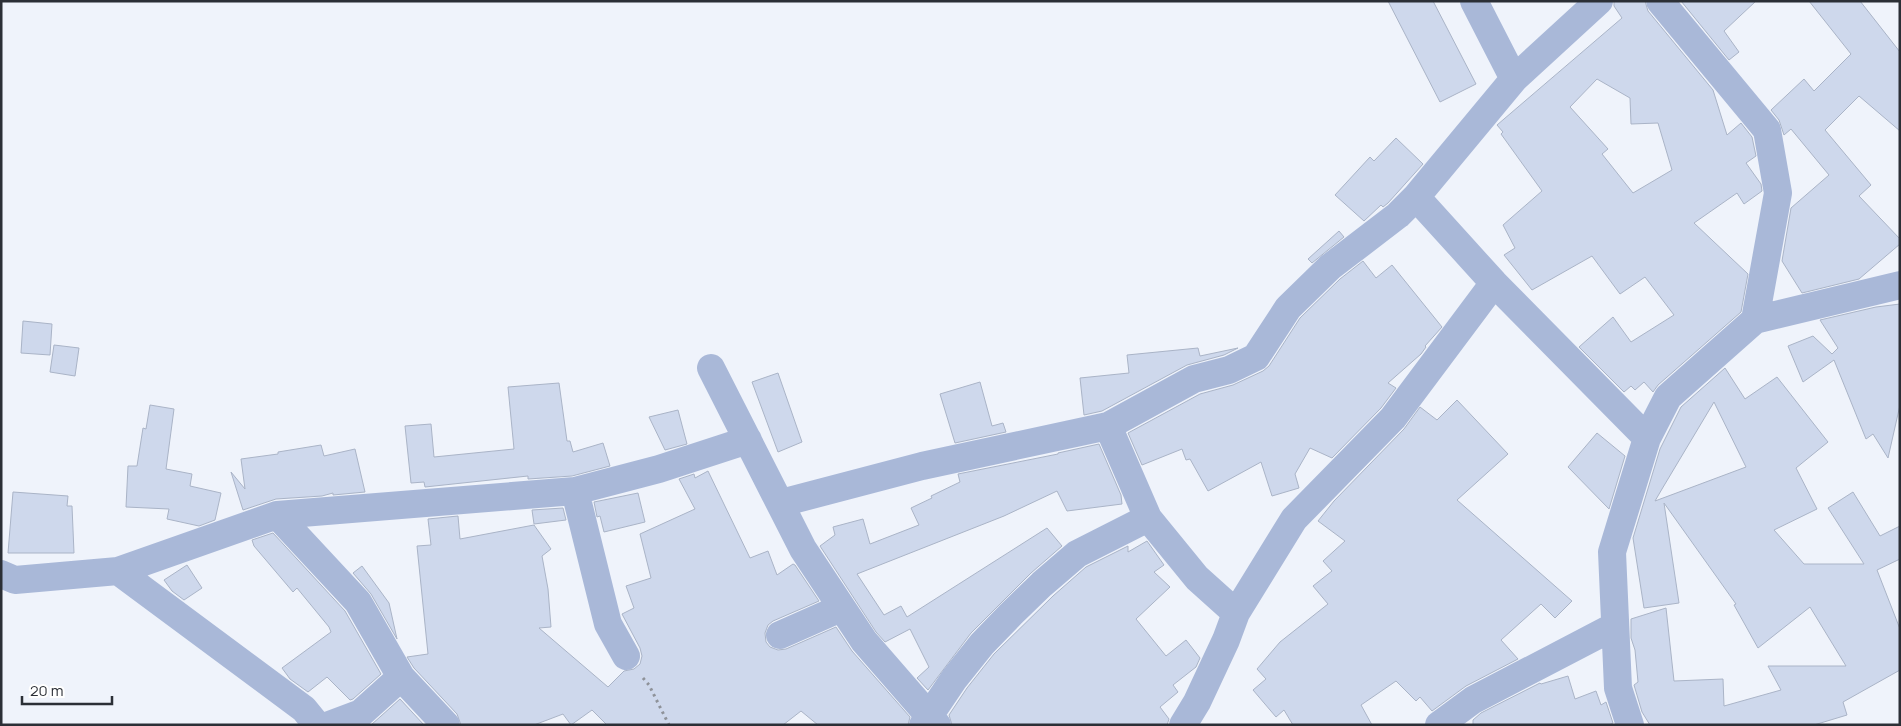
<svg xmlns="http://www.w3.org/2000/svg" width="1901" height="726" viewBox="0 0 1901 726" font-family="Manrope,sans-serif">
  <rect width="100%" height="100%" fill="#eff3fb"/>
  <path fill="#ced8ec" stroke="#aab4c7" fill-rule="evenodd" d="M1388,1H1433L1476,84L1440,102Z
    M1614,1H1645L1648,11L1713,90L1727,135L1741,123L1752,137L1756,156L1746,163L1761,184L1762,191L1744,204L1737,193L1694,223L1748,274L1741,312L1658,385L1653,392L1644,382L1635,390L1631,386L1624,392L1579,347L1613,317L1631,342L1674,315L1645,277L1620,294L1592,256L1532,290L1504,255L1515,248L1503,225L1542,191L1501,134L1503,132L1497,125L1622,18L1614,6ZM1597,79L1630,98L1631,124L1658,123L1672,170L1633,193L1602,154L1608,149L1570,107Z
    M1681,1H1756L1724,31L1739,52L1729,60Z
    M1809,1H1860L1900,52V131L1859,96L1825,130L1871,185L1859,196L1900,239V244L1859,279L1802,293L1782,261L1791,208L1829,175L1791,129L1784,135L1779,120L1771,110L1804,79L1814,91L1851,54Z
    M1396,138L1423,164L1388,203L1383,207L1381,205L1364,221L1335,195L1370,157L1374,161Z
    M1339,231L1344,237L1312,263L1308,259Z
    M1363,261L1376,278L1392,265L1442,327L1425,346L1426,347L1421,354L1388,383L1396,388L1381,408L1332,458L1310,448L1295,474L1299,488L1272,496L1261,462L1208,491L1190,459L1186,460L1182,449L1142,465L1128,433L1200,394L1233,385L1263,371L1269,366L1300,318L1340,279Z
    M1900,304V405L1888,458L1873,434L1866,439L1834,360L1803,382L1788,346L1813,336L1832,354L1838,348L1820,320L1876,307Z
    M23,321L52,324L50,355L21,353Z
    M54,345L79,348L75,376L50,372Z
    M1198,348L1200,356L1238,348L1224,355L1187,365L1102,411L1084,415L1080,378L1129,373L1127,355Z
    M1725,368L1745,399L1777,377L1828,442L1796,468L1817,509L1774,530L1804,564H1864L1828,508L1853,492L1880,536L1900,526V559L1877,570L1900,629V670L1843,702L1847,715L1814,725H1650L1642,712L1634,685L1638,682L1635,650L1631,638V619L1666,608L1674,681L1723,679L1724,706L1781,690L1768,666H1846L1810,607L1758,648L1734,605L1736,604L1664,503L1679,603L1644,608L1633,538L1660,449L1681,407ZM1714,402L1746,467L1655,501L1662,489Z
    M778,373L802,442L778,452L752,382Z
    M980,382L992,426L1003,423L1006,432L955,443L940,394Z
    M559,383L567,441H570L573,452L603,443L610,466L572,476L528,479V476L425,487L424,482L411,483L405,426L431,424L434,457L514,449L508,387Z
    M1457,400L1508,454L1457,500L1572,601L1555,618L1541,604L1501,640L1518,659L1466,686L1432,711L1420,697L1416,701L1396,681L1361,705L1372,725H1293L1284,710L1276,717L1253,690L1266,679L1257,669L1280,642L1328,604L1313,586L1332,571L1323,561L1345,541L1318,521L1334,501L1404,429L1420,407L1437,420Z
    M150,405L174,409L166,469L192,474L190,486L221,493L215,520L199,526L167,519L169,509L126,507L128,466H137L143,428L146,429Z
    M678,410L687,444L665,450L649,417Z
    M1597,433L1625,456L1609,509L1568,467Z
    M1099,444L1121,495L1122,504L1067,511L1057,491L1004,516L857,574L884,615L901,606L907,617L1047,528L1062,546L1031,573L971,633L928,690L917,678L929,667L910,629L885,642L876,632L820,546L835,535L833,527L863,519L870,544L919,525L911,508L932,498L931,496L960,482L958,474L1058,454V453Z
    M321,445L324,456L355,449L365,492L333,495V493L322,496L276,499L243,510L231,472L245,489L241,459L278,454V452Z
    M708,471L750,558L768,551L777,575L793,564L795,565L819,601L773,621L768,625L765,633L766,642L770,647L778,650L786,649L836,627L852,651L910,717L908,725H818L801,711L783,725H607L592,710L571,725L563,714L534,725H461L457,714L414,668L407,657L428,654L417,546L431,545L428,519L458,516L460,539L534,525L551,549L542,556L548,589L551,627L539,628L608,687L624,671L634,669L640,664L642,656L640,648L622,614L634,608L626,586L651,578L640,534L695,509L679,479L694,474L695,478Z
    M13,492L68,496L67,506H72L74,553H8Z
    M638,493L645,522L604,532L600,516L597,517L594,502Z
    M563,508L566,520L534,524L532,510Z
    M273,533L345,611L381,674L353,699L350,700L327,677L308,692L290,679L282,668L331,632L329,627L297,588L293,592L254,546L252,540Z
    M1147,541L1164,565L1154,572L1170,587L1136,619L1166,656L1186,640L1200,658L1196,667L1173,685L1178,692L1160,707L1169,719L1167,725H952L949,715L967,688L994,654L1053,596L1086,567L1128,546V552Z
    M187,565L202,588L184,600L172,591L164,580Z
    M362,566L389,603L397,639L371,594L353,573Z
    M1568,676L1575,699L1596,691L1601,705L1606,702L1613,723L1609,725H1473V720L1481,713L1540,683L1541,684Z
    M400,699L424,725H371Z"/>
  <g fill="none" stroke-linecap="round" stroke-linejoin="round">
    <path stroke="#8e9299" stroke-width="3" stroke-dasharray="2.5 4" stroke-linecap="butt" d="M643,678L649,685L669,725"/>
    <path stroke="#a9b8d8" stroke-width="28" d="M1474,1L1514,79
      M1416,197L1494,283L1647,438
      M1755,320L1900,285
      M711,368L803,549L864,641L937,725
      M1108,426L1148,518L1197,578L1236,613
      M575,491L608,624L626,656
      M781,503L922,466L1108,426L1194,379L1229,370L1256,357L1288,308L1330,267L1398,215L1416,197L1514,79L1599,1
      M277,515L358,602L401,677L446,725
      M118,571L304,709L317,725
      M1,574L15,580L118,571L277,515L575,491L659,469L748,440
      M780,635L841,608
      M329,725L361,713L401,677
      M923,725L954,679L982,644L1011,614L1042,584L1077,554L1148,518
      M1183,725L1197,702L1226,640L1236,613L1294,519L1393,418L1494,283
      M1439,725L1473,700L1615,626
      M1630,725L1618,688L1612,552L1647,438L1668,397L1755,320L1778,193L1767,130L1660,1"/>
  </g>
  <rect width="1901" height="726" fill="none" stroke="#2b2f36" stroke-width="5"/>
  <path d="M22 696v8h90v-8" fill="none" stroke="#2b2f36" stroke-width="2.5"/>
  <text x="30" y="696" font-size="15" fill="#2b2f36" stroke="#ffffff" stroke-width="4" paint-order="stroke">20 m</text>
</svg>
